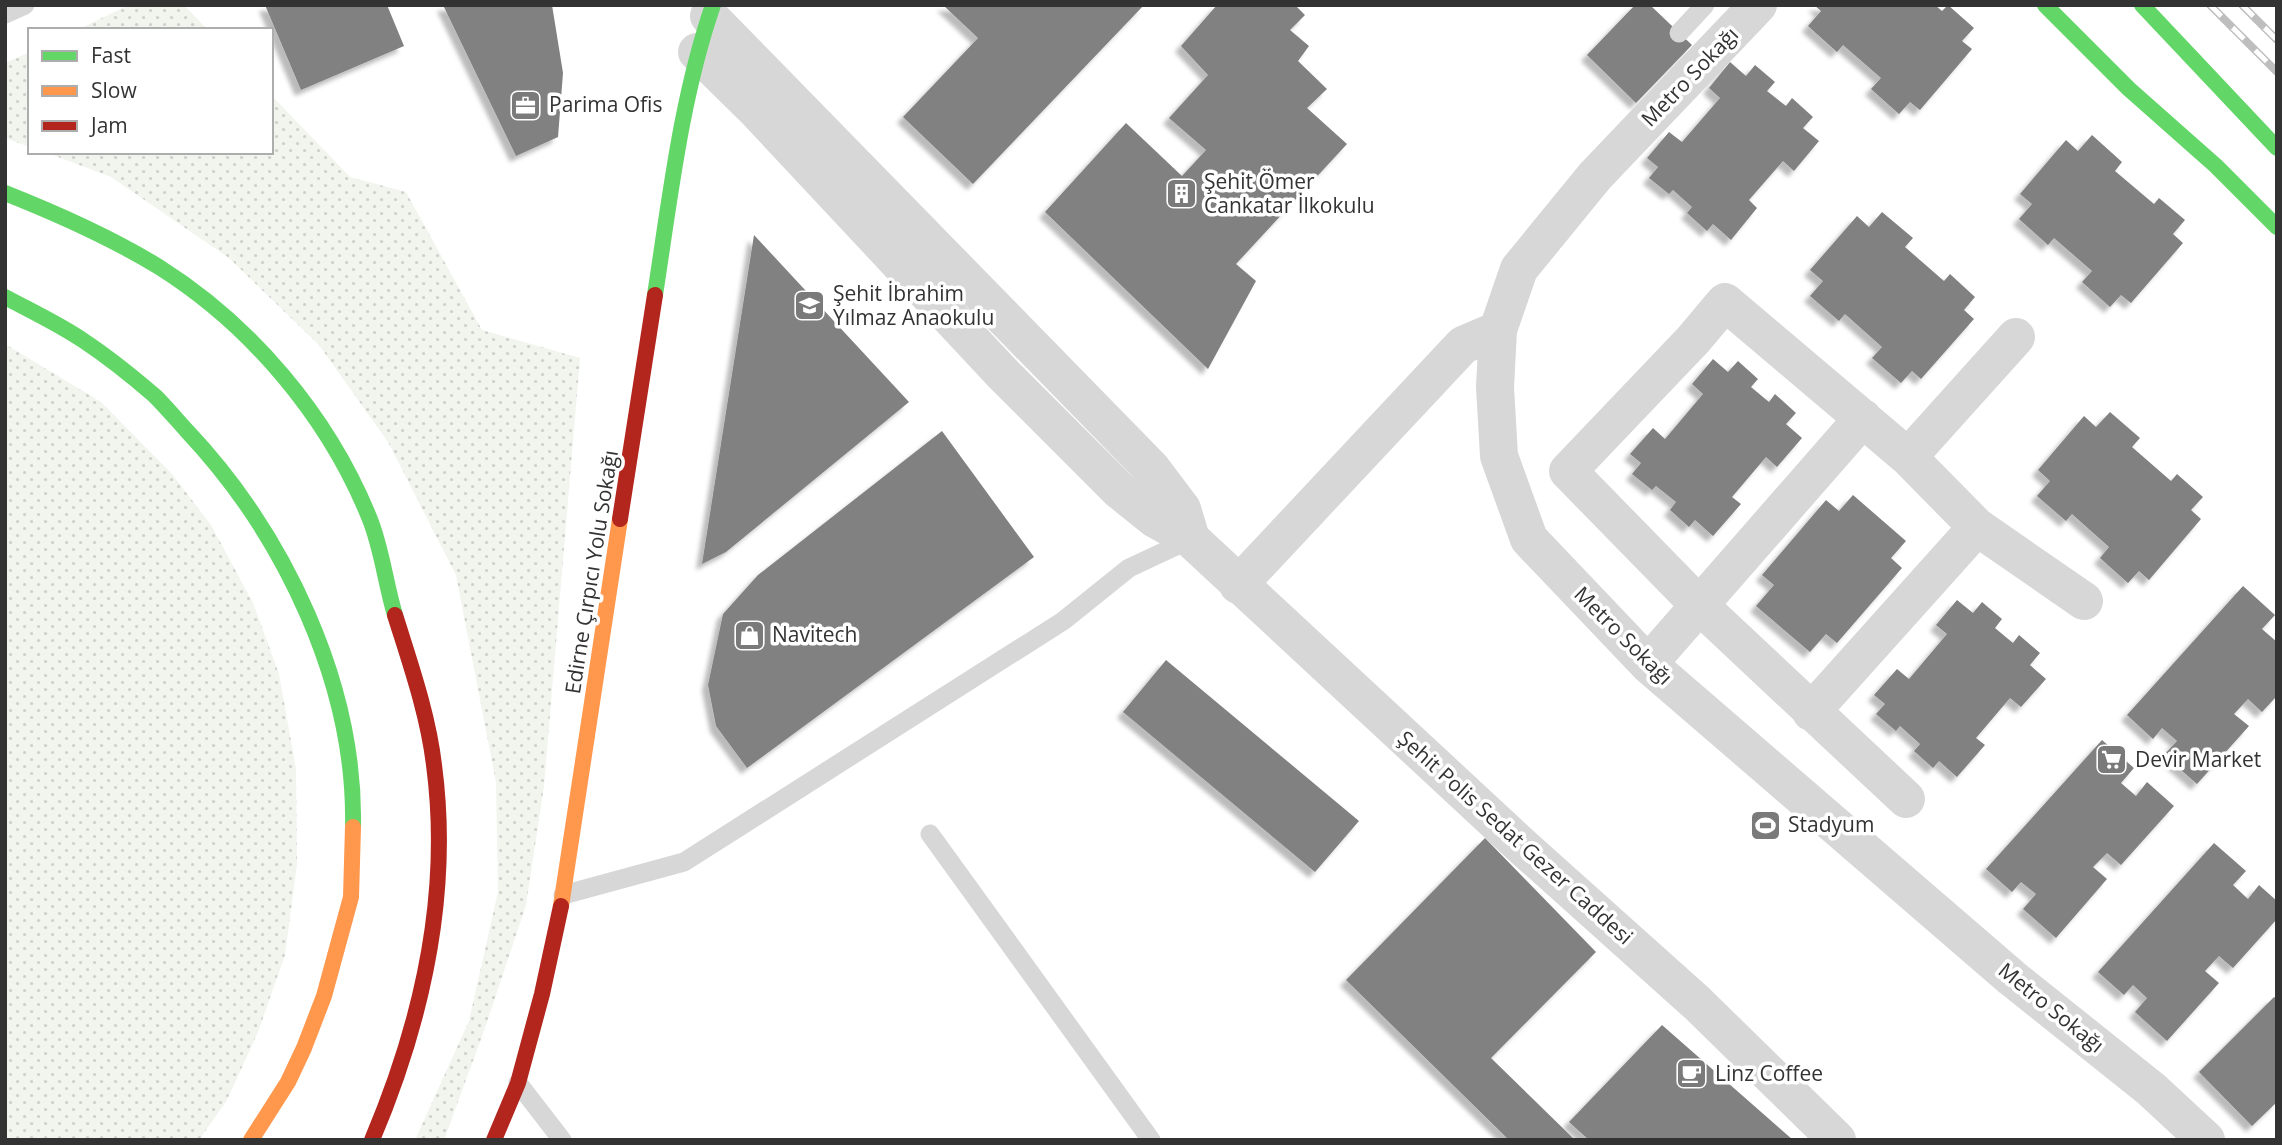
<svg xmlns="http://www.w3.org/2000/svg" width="2282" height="1145" viewBox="0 0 2282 1145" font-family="'Open Sans',sans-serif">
  <defs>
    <pattern id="grass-dots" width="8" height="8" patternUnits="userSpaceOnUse" patternTransform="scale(1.75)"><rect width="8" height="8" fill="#f1f5ed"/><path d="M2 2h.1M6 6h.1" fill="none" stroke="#cfd2cc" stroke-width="1.8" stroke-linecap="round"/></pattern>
    <filter id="shadow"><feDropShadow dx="-6" dy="6" stdDeviation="2" flood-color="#0004"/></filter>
  </defs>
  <rect width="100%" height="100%" fill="#fff"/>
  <path fill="url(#grass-dots)" d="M129,5H184L208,30H77Z
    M30,52V147L5,138V63Z
    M271,95L350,177L406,192L482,330L580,358L544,786L526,905L485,1028L444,1140H415L469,1021L498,892L496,782L456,575L388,442L319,345L229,258L111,177L45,152H271Z
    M5,344L101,402L172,474L211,525L253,603L279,674L296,769L297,864L285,955L258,1032L227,1100L199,1140H5Z"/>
  <path fill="#818181" filter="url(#shadow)" d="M265,5H387L404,46L301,90Z
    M443,5H552L563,73L558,137L516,156Z
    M943,5H1144L973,184L903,117L978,38Z
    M1217,5H1295L1305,15L1290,30L1309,46L1298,61L1327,89L1307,108L1347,144L1236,264L1256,281L1208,369L1045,212L1126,123L1182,176L1206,150L1169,118L1208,75L1181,46Z
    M1635,5H1650L1692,45L1636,103L1587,55Z
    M1814,5H1935L1942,11L1948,5L1974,28L1962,41L1972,49L1920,110L1910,102L1899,114L1871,89L1881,78L1843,45L1837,52L1808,26L1821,11Z
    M1730,62L1746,76L1755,65L1775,82L1767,91L1786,106L1792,98L1813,117L1803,128L1819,141L1794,171L1783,161L1749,200L1757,208L1731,240L1713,224L1707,231L1687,213L1692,207L1673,190L1669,194L1649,178L1658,167L1647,158L1669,132L1682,142L1720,98L1709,88Z
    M2092,135L2122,162L2115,171L2154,204L2159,198L2185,220L2173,234L2183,243L2131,303L2121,295L2110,307L2082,282L2092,271L2054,238L2048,245L2019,219L2032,204L2020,194L2066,140L2078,151Z
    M1882,212L1913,238L1905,247L1944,281L1950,274L1975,297L1964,310L1974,319L1921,379L1912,371L1901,383L1872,358L1882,347L1845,314L1839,321L1810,296L1823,281L1810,270L1857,216L1869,227Z
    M754,235L909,402L726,552L702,564Z
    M1713,359L1728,372L1738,361L1758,379L1751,387L1769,402L1775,394L1796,413L1786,424L1802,438L1777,467L1766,457L1732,497L1741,504L1713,536L1695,520L1689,527L1670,510L1676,502L1656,486L1652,490L1632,474L1641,463L1630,454L1653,428L1665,439L1703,394L1692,384Z
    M2110,412L2140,438L2132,447L2171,481L2177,474L2203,497L2191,510L2201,519L2149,580L2139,571L2128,583L2100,558L2109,547L2072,514L2066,521L2037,496L2050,481L2038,470L2084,416L2096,427Z
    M942,431L1034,557L747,768L716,726L708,685L723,614L758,575Z
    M1853,495L1906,541L1891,558L1902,568L1837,643L1826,634L1810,652L1756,606L1774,585L1762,575L1826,500L1839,511Z
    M2243,586L2275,615L2262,629L2277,642V696L2262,712L2248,699L2234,714L2249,726L2197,784L2164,755L2177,741L2162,728L2153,739L2127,715Z
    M1957,600L1973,613L1982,602L2002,619L1995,628L2013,643L2019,635L2040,653L2030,665L2046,679L2021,707L2010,698L1976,738L1985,745L1957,777L1939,761L1933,768L1914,751L1920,744L1900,726L1896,731L1876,714L1885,704L1874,695L1897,669L1909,679L1947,634L1936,625Z
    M1166,660L1359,821L1315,872L1123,712Z
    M2102,740L2134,768L2121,783L2136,796L2147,782L2174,806L2121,865L2107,853L2093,867L2107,879L2056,938L2023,909L2036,894L2021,882L2012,892L1986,869Z
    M1485,838L1596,952L1491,1058L1575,1140H1509L1346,980Z
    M2214,843L2246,871L2233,885L2248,899L2259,885L2277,901V919L2233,968L2219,956L2205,971L2219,983L2167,1041L2135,1012L2147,998L2133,985L2124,995L2098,972Z
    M2274,997L2277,999V1102L2252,1126L2199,1072Z
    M1662,1025L1793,1140H1589L1569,1122Z"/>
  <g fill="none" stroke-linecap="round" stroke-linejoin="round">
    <path stroke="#d7d7d7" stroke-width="19" d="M5,14L25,5
      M1679,33L1705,5
      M930,834L1151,1140
      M563,895L684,862L1063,621L1129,568L1191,539
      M518,1083L562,1140"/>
    <path stroke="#d7d7d7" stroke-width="38" d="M1758,5L1595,176L1519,269L1498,330L1495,387L1499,456L1529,539L1648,664L2012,978L2151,1089L2206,1140
      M709,16L1151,468L1182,509L1191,539
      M697,52L757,111L1003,374L1119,490L1155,519L1191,539L1525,849L1697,1003L1837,1140
      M1908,457L2016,337
      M1238,585L1463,345L1498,330
      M1648,664L1863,418
      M1811,712L1977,527
      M1906,799L1698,604L1568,471L1693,340L1725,302L1908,457L1977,527L2084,601"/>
    <path stroke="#63d668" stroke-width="16" d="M2045,5L2129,89L2216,166L2277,227
      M2142,5L2277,148
      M5,193C58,214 110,237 159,267C251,325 328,416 369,517C382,548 385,582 395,615
      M655,295C670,198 681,98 713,5
      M5,297C31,311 59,324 84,341C108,357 133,377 155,396C166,407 177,420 187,431C284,534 356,684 353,827"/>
    <path stroke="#ff974d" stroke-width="16" d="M561,906L620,519
      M251,1140L288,1082L304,1048L324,996L351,897L353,827"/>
    <path stroke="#b3261e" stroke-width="16" d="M620,519L655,295
      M372,1140C422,1022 451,893 434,765C428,714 410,663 395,615
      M494,1140L518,1083L542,994L561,906"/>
    <defs>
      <path id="rail" d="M2210,5L2277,72
        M2242,5L2277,40"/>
    </defs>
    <use href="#rail" stroke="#bebebe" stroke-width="8"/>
    <use href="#rail" stroke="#fff" stroke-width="5" stroke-dasharray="16" stroke-linecap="butt"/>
  </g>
  <defs>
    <symbol id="office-square" viewBox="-11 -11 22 22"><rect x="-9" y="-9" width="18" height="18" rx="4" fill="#7a7a7a" stroke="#fff"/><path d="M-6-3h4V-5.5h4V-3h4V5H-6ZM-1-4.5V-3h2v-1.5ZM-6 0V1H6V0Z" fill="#fff"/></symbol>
    <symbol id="building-square" viewBox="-11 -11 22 22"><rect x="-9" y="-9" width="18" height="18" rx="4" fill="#7a7a7a" stroke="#fff"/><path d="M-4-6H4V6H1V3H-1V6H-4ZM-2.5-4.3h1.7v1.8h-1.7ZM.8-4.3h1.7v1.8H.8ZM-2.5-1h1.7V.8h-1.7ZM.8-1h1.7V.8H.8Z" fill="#fff"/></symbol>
    <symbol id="school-square" viewBox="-11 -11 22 22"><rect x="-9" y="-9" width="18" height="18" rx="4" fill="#7a7a7a" stroke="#fff"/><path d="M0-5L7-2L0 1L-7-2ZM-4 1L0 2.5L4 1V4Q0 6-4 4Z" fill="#fff"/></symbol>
    <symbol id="shop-square" viewBox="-11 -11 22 22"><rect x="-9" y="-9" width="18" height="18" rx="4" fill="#7a7a7a" stroke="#fff"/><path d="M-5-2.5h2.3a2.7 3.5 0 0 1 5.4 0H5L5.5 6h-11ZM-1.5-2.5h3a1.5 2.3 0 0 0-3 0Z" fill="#fff"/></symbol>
    <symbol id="supermarket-square" viewBox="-11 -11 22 22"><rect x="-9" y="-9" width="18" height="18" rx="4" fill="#7a7a7a" stroke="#fff"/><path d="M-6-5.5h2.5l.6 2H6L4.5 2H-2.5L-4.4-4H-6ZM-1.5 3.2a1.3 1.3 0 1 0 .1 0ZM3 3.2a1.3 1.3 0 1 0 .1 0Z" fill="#fff"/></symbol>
    <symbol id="stadium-square" viewBox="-11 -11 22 22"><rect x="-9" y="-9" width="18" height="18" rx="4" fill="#7a7a7a" stroke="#fff"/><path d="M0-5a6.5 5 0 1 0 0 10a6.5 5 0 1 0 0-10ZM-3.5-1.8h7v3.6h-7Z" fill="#fff"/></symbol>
    <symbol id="cafe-square" viewBox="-11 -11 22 22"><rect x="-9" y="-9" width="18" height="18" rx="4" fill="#7a7a7a" stroke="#fff"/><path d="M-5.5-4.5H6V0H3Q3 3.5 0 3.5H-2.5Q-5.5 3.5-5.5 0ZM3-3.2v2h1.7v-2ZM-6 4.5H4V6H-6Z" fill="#fff"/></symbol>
  </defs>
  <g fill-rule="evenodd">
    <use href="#office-square" x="508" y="88" width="35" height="35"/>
    <use href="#building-square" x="1164" y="176" width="35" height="35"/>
    <use href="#school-square" x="792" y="288" width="35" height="35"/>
    <use href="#shop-square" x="732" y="618" width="35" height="35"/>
    <use href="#supermarket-square" x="2094" y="742" width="35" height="35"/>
    <use href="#stadium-square" x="1748" y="808" width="35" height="35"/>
    <use href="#cafe-square" x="1674" y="1056" width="35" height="35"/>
  </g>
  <g text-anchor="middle" stroke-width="7" stroke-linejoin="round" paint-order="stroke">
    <g font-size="21" fill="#333" stroke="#fff">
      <text transform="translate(1690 77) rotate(-46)" y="7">Metro Sokağı</text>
      <text transform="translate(592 572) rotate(-81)" y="7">Edirne Çırpıcı Yolu Sokağı</text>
      <text transform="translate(1623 636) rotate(45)" y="7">Metro Sokağı</text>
      <text transform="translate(1515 838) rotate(42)" y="7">Şehit Polis Sedat Gezer Caddesi</text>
      <text transform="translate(2051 1008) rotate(39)" y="7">Metro Sokağı</text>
    </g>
    <g font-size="21" fill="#333" stroke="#fff" text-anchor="start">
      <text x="549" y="112">Parima Ofis</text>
      <text x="1204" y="189">Şehit Ömer<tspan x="1204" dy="24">Cankatar İlkokulu</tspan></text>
      <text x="833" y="301">Şehit İbrahim<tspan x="833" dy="24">Yılmaz Anaokulu</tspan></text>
      <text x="772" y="642">Navitech</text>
      <text x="2135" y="767">Devir Market</text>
      <text x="1788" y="832">Stadyum</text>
      <text x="1715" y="1081">Linz Coffee</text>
    </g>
  </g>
  <rect width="2282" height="1145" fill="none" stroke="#333333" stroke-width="14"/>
  <rect x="28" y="28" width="245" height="126" fill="#ffffff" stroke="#adadad" stroke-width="2"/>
  <rect x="42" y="51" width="35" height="10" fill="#63d668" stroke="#adadad" stroke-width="2"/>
  <text x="91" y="63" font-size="21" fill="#333333">Fast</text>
  <rect x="42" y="86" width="35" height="10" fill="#ff974d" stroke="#adadad" stroke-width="2"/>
  <text x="91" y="98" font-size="21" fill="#333333">Slow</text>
  <rect x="42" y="121" width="35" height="10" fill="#b3261e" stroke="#adadad" stroke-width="2"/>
  <text x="91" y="133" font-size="21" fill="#333333">Jam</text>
</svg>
